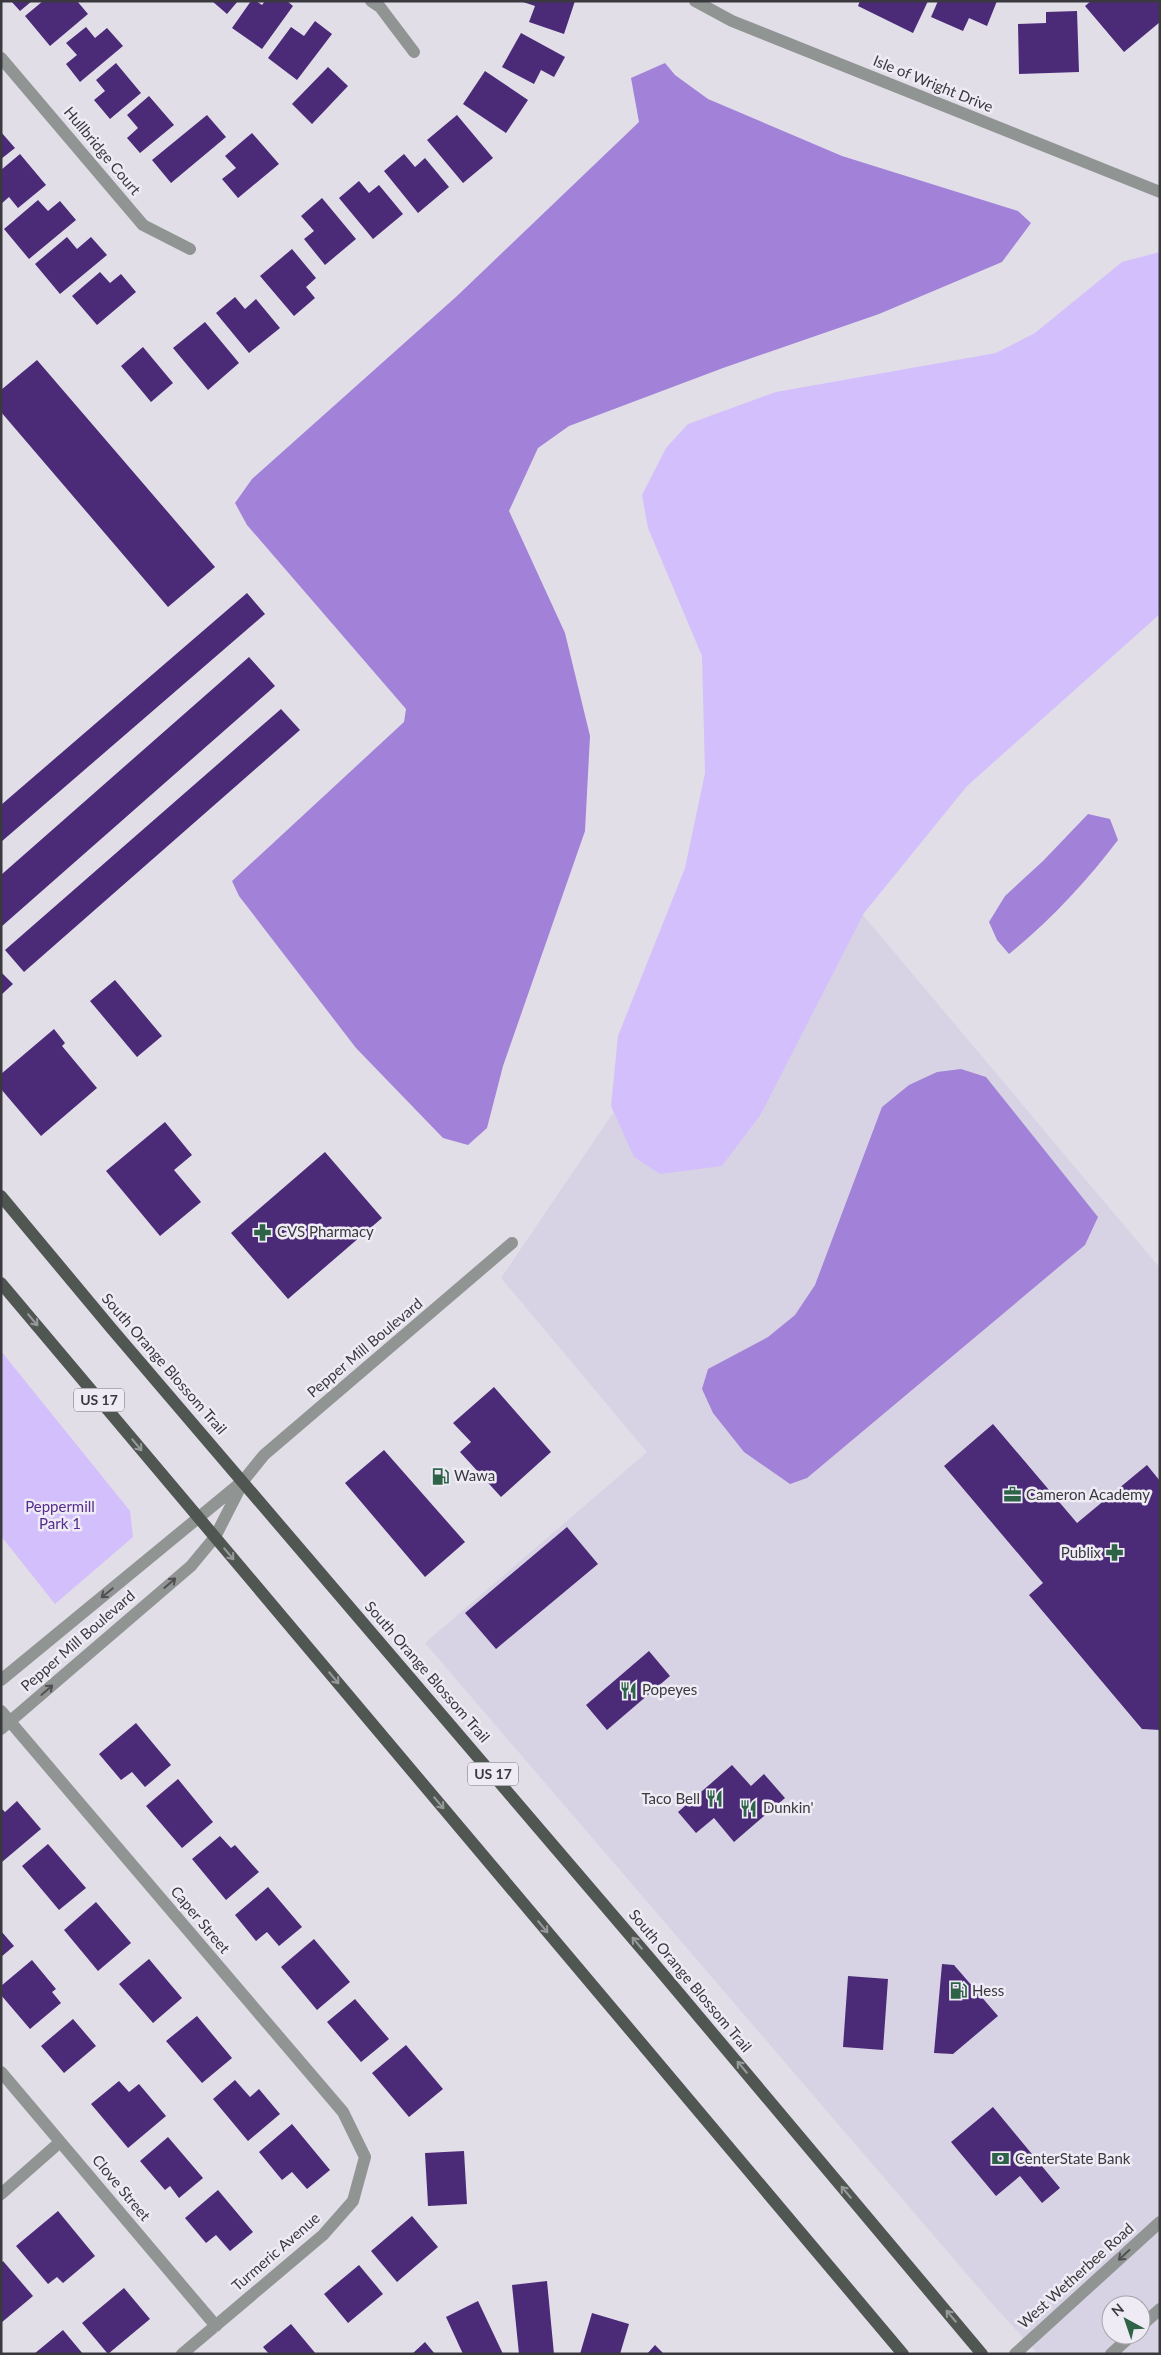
<svg xmlns="http://www.w3.org/2000/svg" width="1161" height="2355" viewBox="0 0 1161 2355" font-family="Lato,sans-serif">
  <rect width="100%" height="100%" fill="#e1dee8"/>
  <path fill="#d8d3e4" fill-rule="evenodd" d="M799,839L1160,1268V2354H1038L989,2300L425,1643L647,1452L501,1278ZM1111,2305H1141V2335H1111Z"/>
  <path fill="#d3bffb" d="M1160,252V614L967,786L864,913L761,1114L722,1166L660,1174L634,1157L611,1106L618,1036L685,868L705,773L702,656L648,528L642,495L666,448L688,424L776,392L996,353L1035,333L1122,262Z
    M1,1351L130,1511L133,1537L55,1604L1,1536Z"/>
  <path fill="#a182d8" d="M665,63L675,75L708,99L842,156L1018,211L1031,223L1002,262L879,314L723,368L569,426L538,448L509,511L565,633L590,736L585,831L503,1066L487,1128L468,1145L443,1138L356,1048L239,896L232,881L404,722L406,709L247,525L235,503L252,479L457,296L639,122L631,78Z
    M1088,814L1110,819L1118,840C1086,882 1050,921 1009,954L997,940L989,922L1005,896L1043,861Z
    M961,1069L986,1077L1098,1217L1085,1245L807,1478L790,1484L744,1452L713,1413L702,1389L708,1369L768,1337L795,1315L815,1285L882,1107L909,1085L937,1072Z"/>
  <path fill="#4b2b78" d="M11,1H32L20,11Z
    M43,1H77L88,14L50,46L25,16Z
    M212,1H238L227,14Z
    M251,1H256L262,5L265,1H287L293,6L262,49L232,28Z
    M575,1L564,34L529,22L535,6L523,2Z
    M860,1H928L913,33L858,6Z
    M938,1H997L987,26L969,18L963,31L931,17Z
    M1091,1H1159L1160,22L1124,52L1085,6Z
    M1077,11L1079,72L1019,74L1018,24L1046,23V12Z
    M315,21L332,34L297,80L268,58L291,27L304,36Z
    M86,27L95,38L107,28L123,46L80,82L66,64L77,55L66,43Z
    M521,33L565,57L554,77L541,70L534,84L502,67Z
    M116,63L141,93L110,119L94,100L105,91L96,80Z
    M328,67L348,86L312,124L292,104Z
    M485,71L528,100L506,133L463,104Z
    M149,96L174,125L140,153L127,138L138,128L127,115Z
    M207,115L226,137L171,183L152,160Z
    M457,115L493,158L463,183L427,140Z
    M1,132L15,148L1,159Z
    M252,133L279,164L238,198L222,179L236,168L225,156Z
    M20,154L46,185L18,208L9,197L1,204V170Z
    M404,154L415,167L425,158L449,187L418,213L384,171Z
    M359,181L369,193L379,185L403,214L373,239L339,198Z
    M322,198L356,239L325,265L304,239L314,231L301,216Z
    M38,200L48,211L60,201L76,220L29,259L4,229Z
    M67,237L77,249L91,237L107,255L60,294L35,264Z
    M292,249L316,278L306,287L315,298L294,316L260,276Z
    M100,272L110,283L121,274L136,292L97,325L72,296Z
    M235,297L245,309L256,299L280,328L249,353L216,313Z
    M205,322L239,363L208,390L173,348Z
    M143,347L173,383L151,402L121,366Z
    M37,360L215,567L168,607L1,412V390Z
    M247,593L265,614L1,842V805Z
    M249,657L275,686L1,927V875Z
    M281,709L300,730L24,972L5,950Z
    M1,972L13,984L1,995Z
    M115,980L162,1036L137,1057L90,1001Z
    M54,1029L65,1043L62,1046L97,1088L41,1136L1,1089V1074Z
    M165,1122L192,1155L174,1170L201,1202L160,1236L106,1171Z
    M325,1152L382,1218L288,1299L231,1233Z
    M494,1387L551,1452L501,1497L460,1452L471,1442L453,1423Z
    M993,1424L1077,1523L1147,1465L1160,1481V1730L1142,1729L1029,1595L1043,1583L944,1466Z
    M384,1450L465,1542L425,1577L345,1483Z
    M567,1527L598,1564L496,1649L465,1613Z
    M649,1651L670,1676L607,1730L586,1705Z
    M136,1723L171,1765L145,1787L132,1772L121,1780L99,1754Z
    M732,1765L751,1786L764,1774L785,1798L734,1842L714,1818L696,1833L678,1812Z
    M178,1779L213,1822L182,1848L146,1806Z
    M17,1801L41,1829L2,1862L1,1808L5,1812Z
    M220,1836L231,1848L235,1845L259,1872L226,1900L192,1859Z
    M48,1844L86,1888L59,1910L22,1866Z
    M268,1887L302,1927L279,1946L267,1932L256,1941L235,1915Z
    M96,1902L131,1943L98,1971L64,1930Z
    M1,1931L14,1946L1,1957Z
    M314,1939L350,1982L317,2010L281,1967Z
    M149,1959L182,1998L153,2023L119,1984Z
    M32,1960L56,1989L52,1992L61,2003L30,2029L1,1995V1986Z
    M942,1964L954,1965L998,2016L953,2054L934,2053Z
    M848,1976L888,1979L883,2050L843,2047Z
    M355,1999L389,2039L361,2062L327,2022Z
    M197,2016L232,2058L202,2083L166,2041Z
    M73,2019L96,2046L64,2073L41,2046Z
    M406,2045L443,2089L409,2117L372,2073Z
    M235,2080L250,2097L259,2089L280,2114L248,2141L213,2099Z
    M119,2081L129,2092L139,2084L166,2116L128,2148L91,2104Z
    M993,2107L1060,2188L1042,2203L1020,2176L996,2196L951,2142Z
    M292,2124L330,2170L307,2189L292,2172L282,2180L259,2152Z
    M168,2137L203,2178L179,2198L170,2186L165,2190L140,2161Z
    M464,2151L467,2204L428,2206L425,2153Z
    M218,2190L253,2232L230,2251L216,2235L206,2243L185,2218Z
    M58,2211L95,2256L63,2283L57,2277L48,2284L16,2246Z
    M412,2216L438,2247L397,2282L371,2251Z
    M3,2261L33,2296L1,2323V2263Z
    M359,2265L383,2294L348,2323L324,2294Z
    M547,2281L554,2354H519L512,2285Z
    M124,2288L150,2319L108,2354L82,2323Z
    M478,2301L503,2354H463L446,2317Z
    M592,2313L629,2324L620,2354H580Z
    M291,2324L316,2354H269L263,2347Z
    M63,2330L83,2354H34Z
    M425,2342L435,2354H412Z
    M655,2345L664,2354H647Z"/>
  <g fill="none" stroke-linecap="round" stroke-linejoin="round">
    <path stroke="#909492" stroke-width="12" d="M371,1L380,7L414,52
      M695,1L732,21L1160,192
      M1,58L143,225L190,249
      M1,1680L243,1481L264,1455L512,1243
      M1,1711L343,2112L365,2157L353,2201L323,2235L182,2354
      M1,1729L191,1566L215,1537L241,1486
      M1,2072L216,2326
      M1,2194L60,2142
      M1141,2326L1160,2309
      M1015,2354L1160,2222
      M1111,2354L1132,2335"/>
    <path stroke="#505752" stroke-width="12" d="M1,1196L111,1328L652,1961L982,2354
      M1,1283L903,2354"/>
  </g>
  <defs><path id="oneway-shaft" d="M-6 0H5M1.5-3L5.5 0L1.5 3" fill="none" stroke-width="1.6" stroke-linecap="round" stroke-linejoin="round" transform="scale(1.25)"/></defs>
  <g stroke="#979a9b">
    <use href="#oneway-shaft" transform="translate(33 1320) rotate(50)"/>
    <use href="#oneway-shaft" transform="translate(137 1445) rotate(50)"/>
    <use href="#oneway-shaft" transform="translate(229 1554) rotate(50)"/>
    <use href="#oneway-shaft" transform="translate(334 1678) rotate(50)"/>
    <use href="#oneway-shaft" transform="translate(439 1803) rotate(50)"/>
    <use href="#oneway-shaft" transform="translate(543 1927) rotate(50)"/>
    <use href="#oneway-shaft" transform="translate(637 1943) rotate(-130)"/>
    <use href="#oneway-shaft" transform="translate(742 2067) rotate(-130)"/>
    <use href="#oneway-shaft" transform="translate(846 2192) rotate(-130)"/>
    <use href="#oneway-shaft" transform="translate(951 2316) rotate(-130)"/>
  </g>
  <g stroke="#505052">
    <use href="#oneway-shaft" transform="translate(170 1583) rotate(-41)"/>
    <use href="#oneway-shaft" transform="translate(107 1593) rotate(141)"/>
    <use href="#oneway-shaft" transform="translate(47 1690) rotate(-41)"/>
    <use href="#oneway-shaft" transform="translate(1124 2255) rotate(137)"/>
  </g>
  <defs>
    <symbol id="pharmacy-bare" viewBox="-9 -9 18 18"><path d="M-2-6h4v4h4v4h-4v4h-4v-4h-4v-4h4Z" fill="#2f6348" stroke="#eeebf5" stroke-width="2.5" paint-order="stroke"/></symbol>
    <symbol id="fuel-bare" viewBox="-9 -9 18 18"><path d="M-5.5-6h7V0h2V4h1.3V-2.5L3-4.5l.8-.8L6-3V5H2.5V1h-1V6h-7ZM-4.2-4.7v3.2H.2V-4.7Z" fill="#2f6348" stroke="#eeebf5" stroke-width="2.5" paint-order="stroke"/></symbol>
    <symbol id="office-bare" viewBox="-9 -9 18 18"><path d="M-6-3h4V-5.5h4V-3h4V5H-6ZM-1-4.5V-3h2v-1.5ZM-6 0V1H6V0Z" fill="#2f6348" stroke="#eeebf5" stroke-width="2.5" paint-order="stroke"/></symbol>
    <symbol id="restaurant-bare" viewBox="-9 -9 18 18"><path d="M-5-6h1v4h1v-4h1v4h1v-4h1v5L-1.5 .5V6h-2V.5L-5-1ZM5-6V6H3V1.5H1.5Q1.5-4 5-6Z" fill="#2f6348" stroke="#eeebf5" stroke-width="2.5" paint-order="stroke"/></symbol>
    <symbol id="bank-bare" viewBox="-9 -9 18 18"><path d="M-6-4H6V4H-6ZM0-2.3a2.3 2.3 0 1 0 0 4.6a2.3 2.3 0 1 0 0-4.6Z" fill="#2f6348" stroke="#eeebf5" stroke-width="2.5" paint-order="stroke"/></symbol>
  </defs>
  <g fill-rule="evenodd">
    <use href="#pharmacy-bare" x="250" y="1220" width="25" height="25"/>
    <use href="#fuel-bare" x="428" y="1464" width="25" height="25"/>
    <use href="#office-bare" x="1000" y="1482" width="25" height="25"/>
    <use href="#pharmacy-bare" x="1102" y="1540" width="25" height="25"/>
    <use href="#restaurant-bare" x="616" y="1678" width="25" height="25"/>
    <use href="#restaurant-bare" x="702" y="1786" width="25" height="25"/>
    <use href="#restaurant-bare" x="736" y="1796" width="25" height="25"/>
    <use href="#fuel-bare" x="946" y="1978" width="25" height="25"/>
    <use href="#bank-bare" x="988" y="2146" width="25" height="25"/>
  </g>
  <g text-anchor="middle" stroke-width="5" stroke-linejoin="round" paint-order="stroke">
    <g fill="#eeebf5" stroke="#706e74" stroke-width="1">
      <rect x="74" y="1388.5" width="50" height="23" rx="4"/>
      <rect x="468" y="1762.5" width="50" height="23" rx="4"/>
    </g>
    <g font-size="14" font-weight="bold" fill="#3a393d">
      <text x="99" y="1405">US 17</text>
      <text x="493" y="1779">US 17</text>
    </g>
    <g font-size="15" fill="#3a393d" stroke="#eeebf5">
      <text transform="translate(933 84) rotate(22)" y="5">Isle of Wright Drive</text>
      <text transform="translate(102 151) rotate(50)" y="5">Hullbridge Court</text>
      <text transform="translate(365 1348) rotate(-40)" y="5">Pepper Mill Boulevard</text>
      <text transform="translate(164 1364) rotate(49)" y="5">South Orange Blossom Trail</text>
      <text transform="translate(78 1641) rotate(-41)" y="5">Pepper Mill Boulevard</text>
      <text transform="translate(427 1672) rotate(49)" y="5">South Orange Blossom Trail</text>
      <text transform="translate(200 1920) rotate(50)" y="5">Caper Street</text>
      <text transform="translate(690 1981) rotate(50)" y="5">South Orange Blossom Trail</text>
      <text transform="translate(121 2188) rotate(50)" y="5">Clove Street</text>
      <text transform="translate(276 2252) rotate(-41)" y="5">Turmeric Avenue</text>
      <text transform="translate(1076 2276) rotate(-42)" y="5">West Wetherbee Road</text>
    </g>
    <g font-size="15" fill="#3a393d" stroke="#eeebf5" text-anchor="start">
      <text x="277" y="1237">CVS Pharmacy</text>
      <text x="454" y="1481">Wawa</text>
      <text x="1026" y="1500">Cameron Academy</text>
      <text x="1101" y="1558" text-anchor="end">Publix</text>
      <text x="642" y="1695">Popeyes</text>
      <text x="700" y="1804" text-anchor="end">Taco Bell</text>
      <text x="763" y="1813">Dunkin'</text>
      <text x="972" y="1996">Hess</text>
      <text x="1015" y="2164">CenterState Bank</text>
    </g>
    <g font-size="15" fill="#572a8e" stroke="#eeebf5">
      <text x="60" y="1512">Peppermill<tspan x="60" dy="17">Park 1</tspan></text>
    </g>
  </g>
  <rect width="1161" height="2355" fill="none" stroke="#3a393d" stroke-width="5"/>
  <g transform="translate(1126 2320) rotate(320)"><circle r="24" fill="#eeebf5" stroke="#a6a4ab"/>
  <path d="M0-4L9 19L0 12L-9 19Z" fill="#2f6348"/>
  <text y="-8" font-size="14" font-weight="bold" text-anchor="middle" fill="#3a393d">N</text>
  </g>
</svg>
